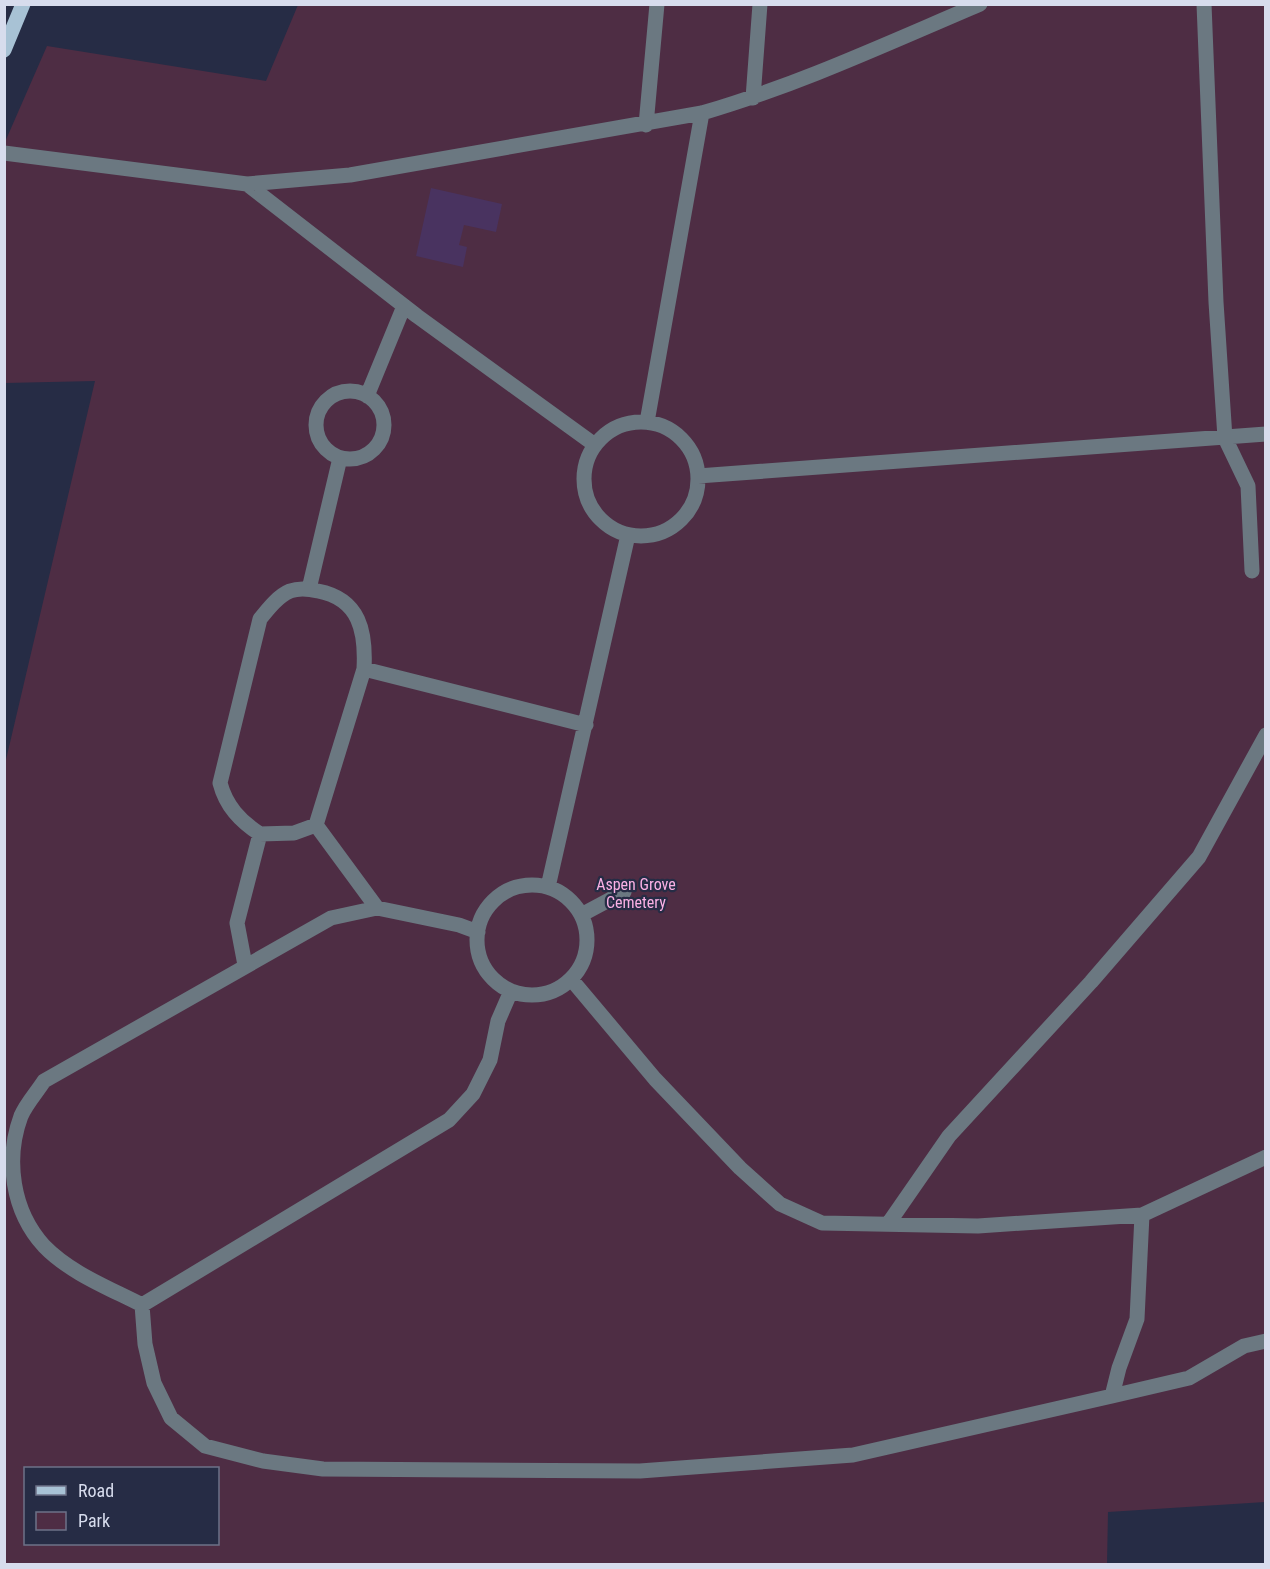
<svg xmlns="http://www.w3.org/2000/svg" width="1270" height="1569" viewBox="0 0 1270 1569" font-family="'Roboto Condensed',sans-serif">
  <rect width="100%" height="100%" fill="#262c45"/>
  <path fill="#4e2d44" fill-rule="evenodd" d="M298,5H1265V1502L1108,1512L1107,1564H5V764L95,381L5,383V142L47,46L266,81ZM26,1468H218V1544H26Z"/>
  <path fill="#493360" d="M431,188L502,204L496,232L464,225L459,245L467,247L463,267L416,256Z"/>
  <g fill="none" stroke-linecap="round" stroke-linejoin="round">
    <path stroke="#6b7881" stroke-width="15" d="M1204,4L1216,302L1225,438L1248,486L1252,571
      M753,98L760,4
      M646,125L657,4
      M4,153L247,184L350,175L702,113C798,85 888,43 980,4
      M247,184L417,316L595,445
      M316 425a34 34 0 1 1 68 0a34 34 0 1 1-68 0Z
      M367,396L404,306
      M584 479a57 57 0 1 1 114 0a57 57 0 1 1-114 0Z
      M647,422L702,113
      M698,476L1266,434
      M309,589L340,458
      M364,669L586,725
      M316,825L294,833L260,834C240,821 226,806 220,783L260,619C268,609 278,596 290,591C298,588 310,589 318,591C360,599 366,632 364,669L316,825L377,908
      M477 940a55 55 0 1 1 110 0a55 55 0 1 1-110 0Z
      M548,887L628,535
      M581,915L624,892
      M478,932L459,925L377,908L331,918L44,1081C37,1092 26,1104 21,1116C5,1159 12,1211 44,1246C70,1273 109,1288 142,1305L145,1344L154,1383L171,1418L205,1446L263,1461L323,1469L640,1471L853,1455L1112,1396L1119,1368L1137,1319L1142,1215
      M245,965L237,923L260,834
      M571,979L655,1079L740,1168L780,1204L822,1223L978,1226L1142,1215L1266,1157
      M888,1224L949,1136L1091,982L1199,857L1266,735
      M142,1305L449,1120L473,1094L490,1060L498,1021L511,991
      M1112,1396L1189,1378L1244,1346L1266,1341"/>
    <path stroke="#a8c2d5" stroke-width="15" d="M4,50L23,4"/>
  </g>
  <g text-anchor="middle" stroke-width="4.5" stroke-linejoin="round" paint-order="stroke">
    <g font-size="16" fill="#fbb1e5" stroke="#262c45">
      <text x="636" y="890">Aspen Grove<tspan x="636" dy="18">Cemetery</tspan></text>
    </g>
  </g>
  <rect width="1270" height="1569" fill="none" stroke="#d7dced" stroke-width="12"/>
  <rect x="24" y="1467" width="195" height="78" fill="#262c45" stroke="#6d7288" stroke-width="1.5"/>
  <rect x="36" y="1486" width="30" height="9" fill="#a8c2d5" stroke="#6d7288" stroke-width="1.5"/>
  <text x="78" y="1497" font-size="18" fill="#d7dced">Road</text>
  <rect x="36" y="1512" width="30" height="18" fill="#4e2d44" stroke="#6d7288" stroke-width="1.5"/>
  <text x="78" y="1527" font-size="18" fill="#d7dced">Park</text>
</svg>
